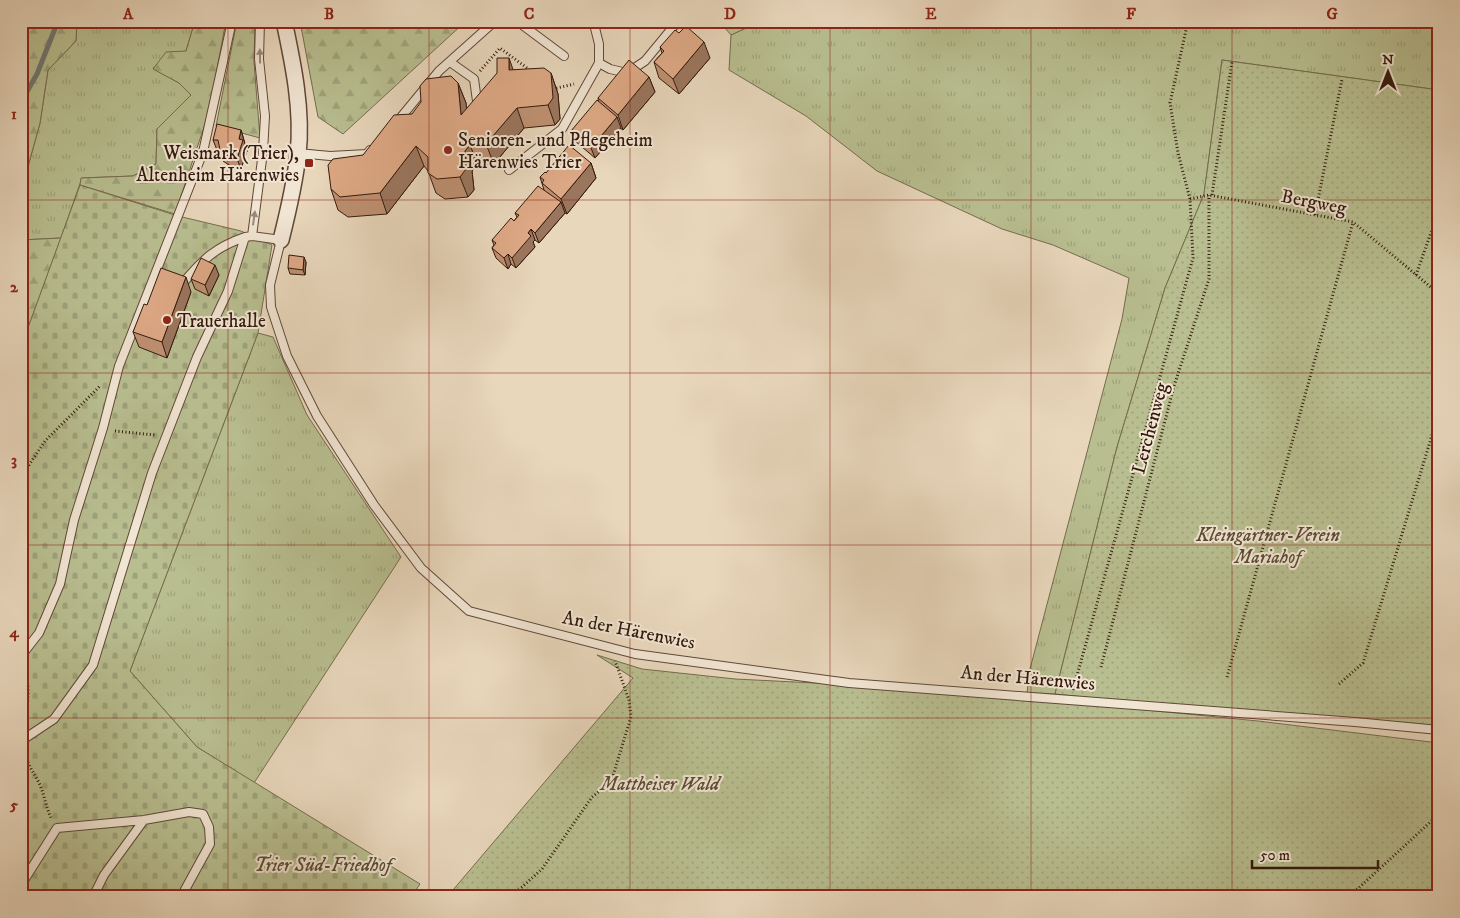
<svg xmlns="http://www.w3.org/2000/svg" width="1460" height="918" viewBox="0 0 1460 918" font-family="'IM FELL DW Pica',serif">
  <defs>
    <pattern id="grass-tufts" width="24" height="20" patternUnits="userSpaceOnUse" patternTransform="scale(1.25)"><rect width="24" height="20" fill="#b8be90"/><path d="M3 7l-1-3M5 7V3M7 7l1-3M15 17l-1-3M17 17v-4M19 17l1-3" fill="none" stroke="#9fa37b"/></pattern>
    <pattern id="forest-firs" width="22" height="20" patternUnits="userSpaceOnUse" patternTransform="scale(1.25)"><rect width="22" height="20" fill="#b8be90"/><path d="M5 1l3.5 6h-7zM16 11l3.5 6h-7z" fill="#9fa37b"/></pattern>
    <pattern id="cemetery-stones" width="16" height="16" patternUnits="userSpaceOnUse" patternTransform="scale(1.25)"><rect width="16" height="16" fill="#b8be90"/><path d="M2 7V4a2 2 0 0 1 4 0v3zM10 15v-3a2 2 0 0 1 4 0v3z" fill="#9fa37b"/></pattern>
    <pattern id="park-dots" width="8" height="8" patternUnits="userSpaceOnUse" patternTransform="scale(1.25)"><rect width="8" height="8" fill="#b8be90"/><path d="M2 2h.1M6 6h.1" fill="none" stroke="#9fa37b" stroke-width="1.8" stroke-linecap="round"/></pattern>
  </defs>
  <rect width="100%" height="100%" fill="#e9d7bc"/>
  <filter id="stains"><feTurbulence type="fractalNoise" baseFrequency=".004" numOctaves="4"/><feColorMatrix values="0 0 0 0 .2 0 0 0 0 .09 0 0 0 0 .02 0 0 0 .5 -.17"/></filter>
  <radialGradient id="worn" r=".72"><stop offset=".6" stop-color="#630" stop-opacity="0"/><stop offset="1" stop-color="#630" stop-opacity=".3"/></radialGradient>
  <path fill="url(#grass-tufts)" stroke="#766c4e" d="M77,21H195L186,51L153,68L179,83L191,95L157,129L156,164L133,176L82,178L61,238L21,240V192L40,123L48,70L76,41Z
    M761,21H1439V90L1222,60L1204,194L1165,288L1117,447L1055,694L1027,693L1030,669L1122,319L1129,278L1053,245L1002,229L877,171L806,116L729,70L731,35Z
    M258,333L273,337L307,415L401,557L254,783L197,747L130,671Z"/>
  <path fill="url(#forest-firs)" stroke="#766c4e" d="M21,21H77L76,41L48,70L40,123L21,192Z
    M195,21H226L209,112L175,214L80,185L81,178L133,176L156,164L157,129L191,95L179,83L153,69L166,52L186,51Z
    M237,21H255L254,62L260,138L216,126Z
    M300,21H466L343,134L318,117Z
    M719,21H761L731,35Z
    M61,238L21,347V240Z"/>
  <path fill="url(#cemetery-stones)" stroke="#766c4e" d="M80,185L178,216L241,231L272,245L258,333L130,671L197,747L420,884L411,897H21V347Z"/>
  <path fill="url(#park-dots)" stroke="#766c4e" d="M1222,60L1439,90V734L1055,694L1117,447L1165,288L1204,194Z
    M597,655L642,669L735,679L875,686L1066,702L1258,721L1439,743V897H447L633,678Z"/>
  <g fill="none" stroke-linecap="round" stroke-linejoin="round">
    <path stroke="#707873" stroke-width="5" d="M21,102L37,74L58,21"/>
    <defs>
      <path id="service" d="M260,21L259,59L265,116L263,152L252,236L281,240L270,285L271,307L287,356L317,416L374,505L421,568L469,611L635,654L849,683L1355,722L1439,730
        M517,21L564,56
        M450,62L474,79L477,101
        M599,63L610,69L627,73L645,61L678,21
        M397,122L439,71L495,21
        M298,153L330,156L367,154L370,150
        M509,170L562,129L599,63V44L594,24L590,21
        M183,283C203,259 216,247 245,237
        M21,656L39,633L60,584L74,520L103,428L119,366L203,152L232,21
        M21,743L24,739L54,719L93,665L152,473L197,357L228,291L245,237L252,236
        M21,885L57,828L144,820L189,812L203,814L209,827L210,844L181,897
        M93,897L104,875L144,820"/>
      <path id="minor" d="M281,240C288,212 295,183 298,154C303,111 293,63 284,21"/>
    </defs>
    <use href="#service" stroke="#604838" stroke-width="10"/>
    <use href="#minor" stroke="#604838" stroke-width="18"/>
    <path stroke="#33190c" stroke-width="3" stroke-dasharray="1 2.5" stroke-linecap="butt" d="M480,71L500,48L531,71
      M553,89L574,84
      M1212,195L1232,62
      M1190,199L1209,195L1353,222L1439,294
      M1315,215L1342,79
      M1416,275L1439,210
      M115,431L155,435
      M21,477L45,441L101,385
      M22,666C32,681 27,707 25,723
      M1101,667L1174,386L1209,279V195
      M1227,677L1353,222
      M1339,684L1363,663L1439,412
      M1073,690L1193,258L1190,199L1178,153L1170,103L1188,21
      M25,752C27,765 35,774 40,785C45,797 46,808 52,820
      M511,897L542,869L592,797L611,782L631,717L629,700L615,661
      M1349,897L1439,814"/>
    <use href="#service" stroke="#f1e5d3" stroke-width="8"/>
    <use href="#minor" stroke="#f1e5d3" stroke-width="15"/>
  </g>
  <path fill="#bf9173" stroke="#33190c" d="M660,47L710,58L679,94L659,78L654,62L662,53Z
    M513,70L551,73L558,94L560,119L555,125L524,128L494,164L478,165L472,171L474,190L468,197L445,199L436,193L428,171L424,166L387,214L348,217L338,210L331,189L363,155L412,114L458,83L466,103V109Z
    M649,77L655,92L623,130L620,128L595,158L575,141L571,131L599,103L598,98Z
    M241,130L247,151L241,169L229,165L223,161L220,150H217L213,140Z
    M591,163L596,178L567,214L565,213L539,243L535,240L533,242L535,247L516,268L511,264L508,269L496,258L492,248L494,245L492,240L514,221L517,217L515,213L544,190L540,177L546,173Z
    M306,262L305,275L290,274L288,268Z
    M219,275L209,296L195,289L191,279Z
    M191,292L167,358L139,347L133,332L147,305Z"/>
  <path fill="#9b765e" stroke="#33190c" d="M704,42L710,58L679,94L673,79Z
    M509,58L516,78L509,70Z
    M551,73L558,94L560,119L555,125L548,105Z
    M649,77L655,92L623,130L618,115Z
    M458,83L466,103L469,135L461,115Z
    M517,108L524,128L494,164L486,144Z
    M617,117L621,128L595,158L591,148Z
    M241,130L247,151L241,169L237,159L239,139Z
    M470,145L478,165L472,171L474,190L468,197L460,177L465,151Z
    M416,146L424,166L387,214L380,193Z
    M591,163L596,178L567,214L561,199Z
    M561,202L565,213L539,243L535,233Z
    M531,229L535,240L533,242L535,247L516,268L512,258Z
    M508,254L511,264L508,269L504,258Z
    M304,257L306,262L305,275L303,270Z
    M215,265L219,275L209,296L205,285Z
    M186,277L191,292L167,358L162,342Z"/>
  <path fill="#dea986" stroke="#33190c" d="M686,26L704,42L673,79L654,62L664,51L660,47L675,30L679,33Z
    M497,58H509V70L544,68L551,73L553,98L548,105L517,108L486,144L470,145L465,151L466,169L460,177L437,179L428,173V157L416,146L380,193L340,197L331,189L328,165L333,159L363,155L394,115L412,114L421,102L420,86L426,79L451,76L458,83L461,115L497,73Z
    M629,60L649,77L618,115L598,98Z
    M597,100L617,117L591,148L571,131Z
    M217,124L241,130L239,139L243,140L237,159L225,155L220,150L218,140H213Z
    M569,145L591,163L561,199L542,183L544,180L540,177L545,172L546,173Z
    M538,186L561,202L535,233L531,229L528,233L531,236L512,258L508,254L504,258L492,248L496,243L492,240L511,218L514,221L519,215L515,213Z
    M289,255L304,257L303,270L288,268Z
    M201,258L215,265L205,285L191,279Z
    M161,268L186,277L162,342L133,332L144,304L147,305Z"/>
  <defs><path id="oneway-solid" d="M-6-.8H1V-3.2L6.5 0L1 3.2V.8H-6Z" transform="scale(1.25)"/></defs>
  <g fill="#9c8979">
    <use href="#oneway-solid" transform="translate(260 56) rotate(-91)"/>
    <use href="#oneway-solid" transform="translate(254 218) rotate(-82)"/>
  </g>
  <path fill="none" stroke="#8f2418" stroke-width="1" stroke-opacity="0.55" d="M228,21V897M429,21V897M630,21V897M830,21V897M1031,21V897M1232,21V897M21,200H1439M21,373H1439M21,545H1439M21,718H1439"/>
  <g fill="#8f2418" stroke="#f1e5d3" stroke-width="2">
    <circle cx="448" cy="150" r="5"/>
    <rect x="304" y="158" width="10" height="10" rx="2.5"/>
    <circle cx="167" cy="320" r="5"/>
  </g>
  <g text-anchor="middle" stroke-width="4" stroke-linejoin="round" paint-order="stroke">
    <g font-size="19" fill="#33190c" stroke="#f1e5d3" text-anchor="start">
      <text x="458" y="146">Senioren- und Pflegeheim<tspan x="458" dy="22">Härenwies Trier</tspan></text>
      <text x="299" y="159" text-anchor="end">Weismark (Trier),<tspan x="299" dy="22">Altenheim Härenwies</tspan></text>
      <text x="177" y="327">Trauerhalle</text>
    </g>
    <g font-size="19" fill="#33190c" stroke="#f1e5d3">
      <text transform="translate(1314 201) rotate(11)" y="7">Bergweg</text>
      <text transform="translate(1149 428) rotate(-75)" y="7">Lerchenweg</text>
      <text transform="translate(629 629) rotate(11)" y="7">An der Härenwies</text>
      <text transform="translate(1028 677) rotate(5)" y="7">An der Härenwies</text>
    </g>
    <g font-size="19" font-style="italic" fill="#5b4b34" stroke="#f1e5d3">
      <text x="1268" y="541">Kleingärtner-Verein<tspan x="1268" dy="22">Mariahof</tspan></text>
      <text x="660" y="790">Mattheiser Wald</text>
      <text x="323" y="871">Trier Süd-Friedhof</text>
    </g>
  </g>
  <rect width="1460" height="918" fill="none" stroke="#e9d7bc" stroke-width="55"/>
  <g transform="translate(1388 72)" stroke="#f1e5d3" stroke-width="4" paint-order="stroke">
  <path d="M0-4L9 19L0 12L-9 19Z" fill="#33190c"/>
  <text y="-8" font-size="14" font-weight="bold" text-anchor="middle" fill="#33190c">N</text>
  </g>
  <path d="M1252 860v8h126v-8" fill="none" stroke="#33190c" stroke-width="2.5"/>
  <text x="1260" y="860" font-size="15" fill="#33190c" stroke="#f1e5d3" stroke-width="4" paint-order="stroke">50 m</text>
  <rect x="28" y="28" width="1404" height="862" fill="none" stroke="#8f2418" stroke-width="2"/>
  <g font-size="16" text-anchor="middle" font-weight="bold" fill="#8f2418">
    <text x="128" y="19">A</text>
    <text x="329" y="19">B</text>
    <text x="529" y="19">C</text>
    <text x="730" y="19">D</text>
    <text x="931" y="19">E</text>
    <text x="1131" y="19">F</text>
    <text x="1332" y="19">G</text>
    <text x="14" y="119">1</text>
    <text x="14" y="292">2</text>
    <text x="14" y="465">3</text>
    <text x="14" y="637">4</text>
    <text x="14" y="810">5</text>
  </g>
  <rect width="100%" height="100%" filter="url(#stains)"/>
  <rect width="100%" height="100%" fill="url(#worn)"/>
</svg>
